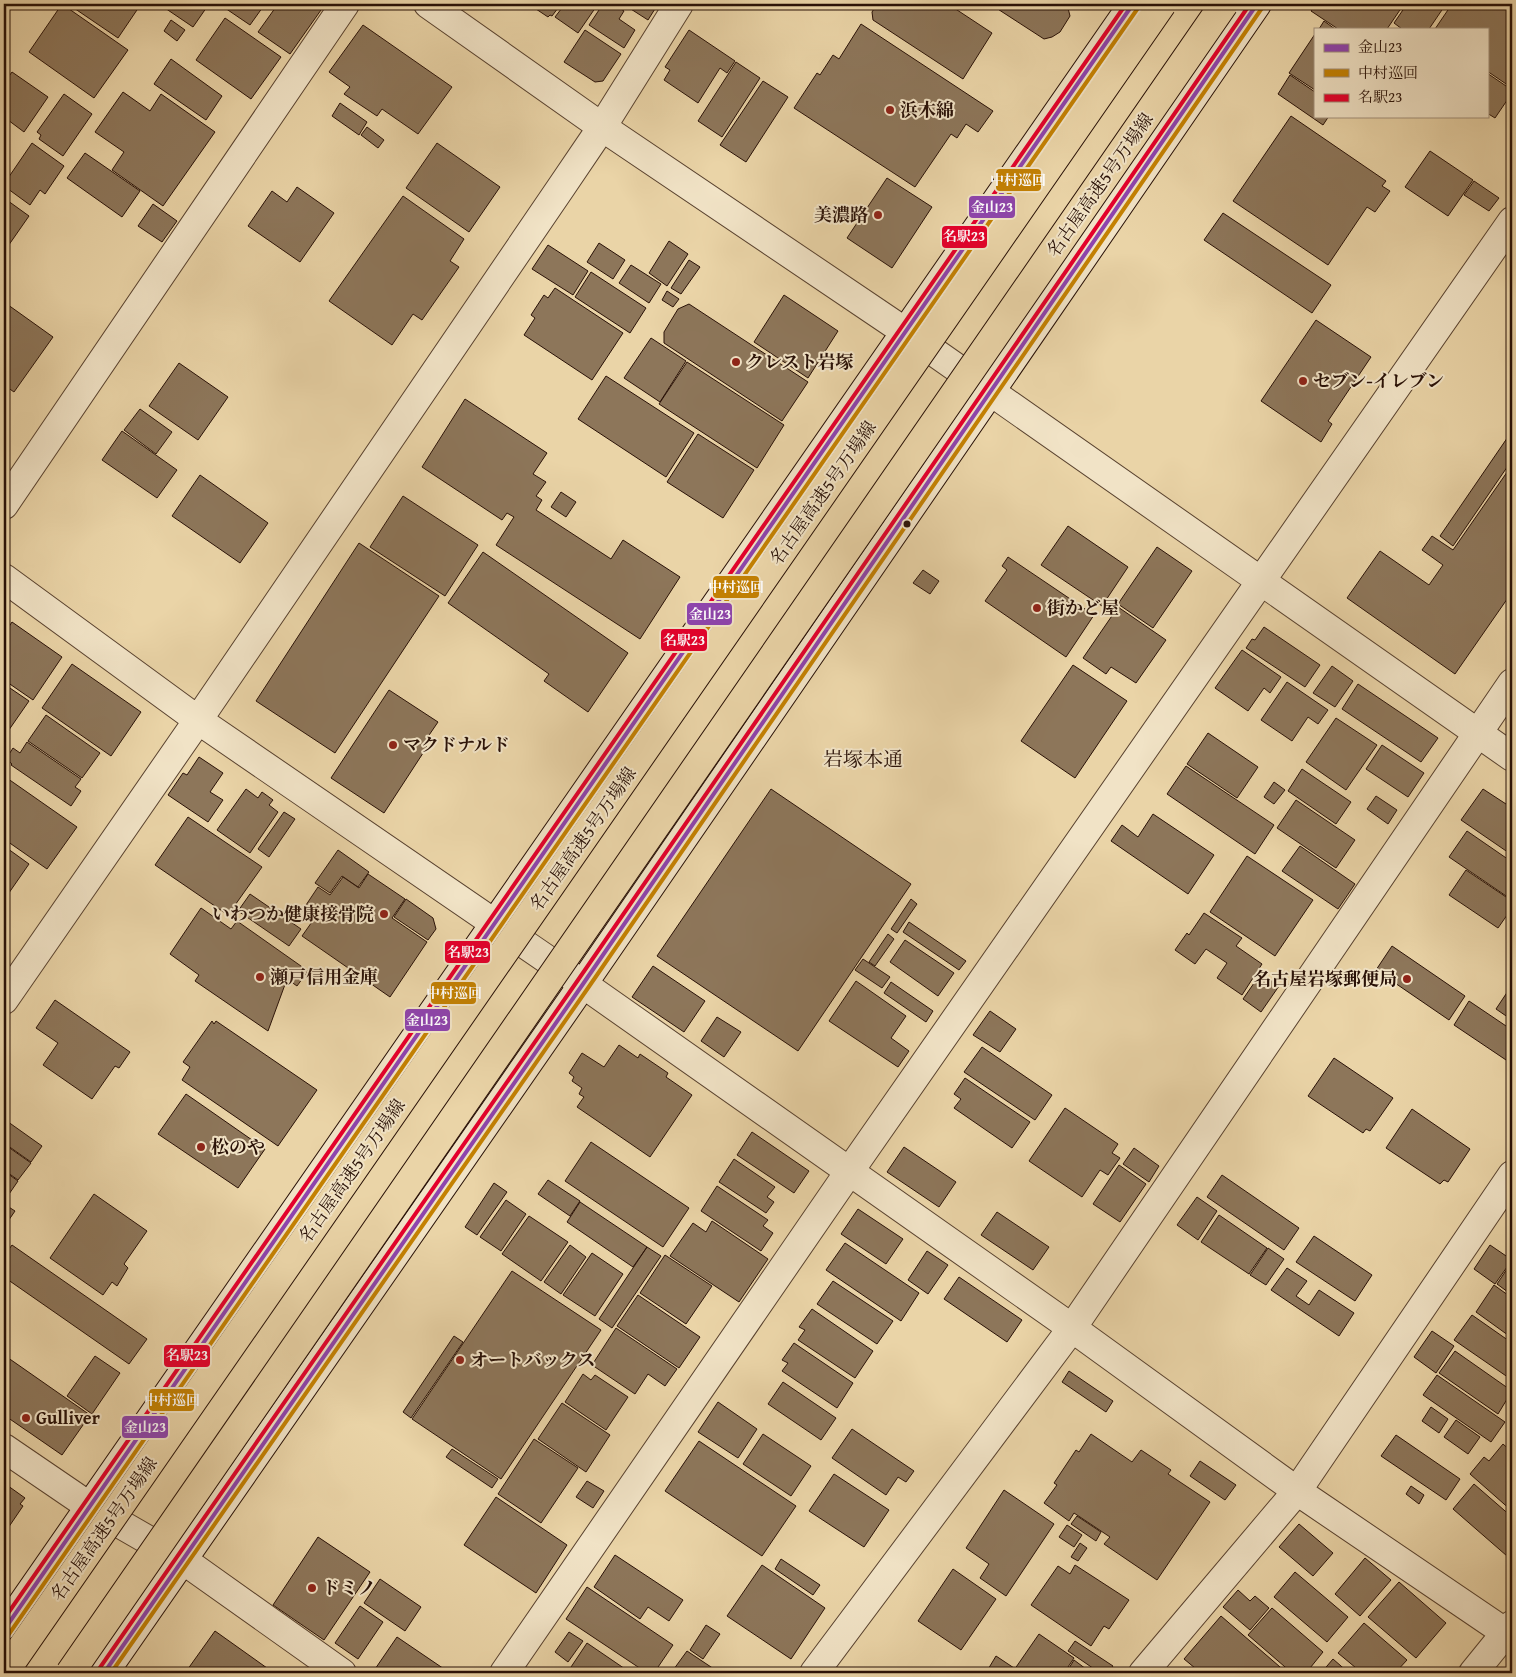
<svg xmlns="http://www.w3.org/2000/svg" width="1516" height="1677" viewBox="0 0 1516 1677" font-family="'Gentium Book Plus','Noto Serif JP',serif">
  <rect width="100%" height="100%" fill="#ead4a7"/>
  <filter id="stains"><feTurbulence type="fractalNoise" baseFrequency=".004" numOctaves="4"/><feColorMatrix values="0 0 0 0 .2 0 0 0 0 .09 0 0 0 0 .02 0 0 0 .5 -.17"/></filter>
  <radialGradient id="worn" r=".72"><stop offset=".6" stop-color="#630" stop-opacity="0"/><stop offset="1" stop-color="#630" stop-opacity=".3"/></radialGradient>
  <path fill="#8d765a" stroke="#291107" d="M62,4L128,50L94,98L29,52Z
    M68,4H141L118,38Z
    M159,4H209L193,27Z
    M223,4H265L250,25L222,6Z
    M278,4H312L321,10L290,54L258,32Z
    M531,4H561L552,16L550,15L548,17L530,5Z
    M565,4H598L578,33L555,17Z
    M603,4H613L624,11L619,19L635,30L624,48L589,25Z
    M623,4H658L648,20Z
    M877,4H948L992,33L963,79L873,20L872,12Z
    M990,4H1067L1070,16L1060,32L1052,37L1044,39Z
    M1316,4H1404L1387,29H1338L1311,11Z
    M1407,4H1446L1429,29H1402L1394,23Z
    M1452,4H1512V88L1487,71V29H1435Z
    M225,18L281,57L251,99L196,60Z
    M171,20L185,30L177,41L164,31Z
    M1324,21L1335,29H1319Z
    M861,24L993,111L978,132L966,124L957,138L951,134L915,187L794,108L817,73L820,75L833,55L839,59Z
    M363,25L452,87L418,134L382,109L377,116L344,94L350,87L329,72Z
    M585,30L621,54L603,81L595,82L564,62Z
    M689,30L735,61L727,73L720,68L698,103L664,80L670,70L665,67Z
    M1315,34V90L1289,73Z
    M171,59L222,96L206,120L154,84Z
    M736,62L760,78L722,137L698,121Z
    M12,72L48,97L24,132L4,117V83Z
    M1487,73L1509,88L1508,90L1512,93L1495,118L1487,113Z
    M1290,75L1315,92V116H1329L1323,125L1278,94Z
    M763,81L788,97L746,162L720,145Z
    M123,92L150,111L161,94L215,132L163,206L112,170L124,152L95,132Z
    M64,94L92,114L63,156L39,139L41,135L37,132Z
    M340,103L367,122L359,135L332,116Z
    M1291,116L1386,181L1382,186L1390,191L1375,212L1367,207L1328,265L1233,201Z
    M367,127L384,140L378,148L361,135Z
    M32,143L64,166L45,194L40,190L30,205L4,186V184Z
    M437,143L500,187L469,232L406,188Z
    M1430,151L1473,180L1448,216L1405,187Z
    M85,153L140,191L122,217L67,178Z
    M887,178L932,207L892,268L847,238Z
    M1474,181L1499,198L1489,211L1464,195Z
    M297,187L334,213L300,262L248,226L272,191L287,202Z
    M403,196L464,239L450,261L459,267L422,320L413,314L392,345L329,301Z
    M4,198L29,216L6,249L4,248Z
    M153,204L177,221L162,242L138,226Z
    M1223,213L1331,285L1312,313L1204,240Z
    M669,241L688,254L667,286L649,273Z
    M599,243L625,260L613,279L587,262Z
    M548,245L588,271L573,295L532,269Z
    M689,260L700,267L681,294L671,288Z
    M631,265L661,284L649,303L619,283Z
    M591,272L646,308L630,333L575,297Z
    M555,288L623,333L592,380L524,335L535,318L531,315L544,295L548,298Z
    M667,291L679,299L673,307L662,300Z
    M784,295L838,331L808,378L754,342Z
    M4,302L53,337L14,392L4,385Z
    M689,304L808,382L782,421L664,343V332L678,309Z
    M1316,320L1371,357L1328,421L1332,424L1321,442L1261,401Z
    M651,338L686,361L660,402L624,378Z
    M687,362L784,425L757,468L659,404Z
    M179,363L228,397L198,440L149,406Z
    M606,376L694,433L666,477L578,419Z
    M465,399L547,453L533,474L546,482L536,496L542,500L536,510L611,559L623,540L680,577L640,639L496,545L514,517L507,513L502,520L422,467Z
    M140,409L172,432L156,454L124,430Z
    M122,431L177,470L157,498L102,460Z
    M1512,431V460L1453,546L1440,536Z
    M698,434L754,470L723,518L667,482Z
    M1512,465V592L1455,674L1347,598L1380,551L1429,585L1443,565L1422,550L1432,536L1453,550Z
    M200,475L268,523L240,563L172,516Z
    M561,492L576,502L566,517L551,507Z
    M403,496L478,545L445,596L370,547Z
    M1068,526L1128,567L1102,606L1041,565Z
    M359,543L439,596L335,753L256,701Z
    M1157,547L1192,571L1153,628L1118,604Z
    M483,552L628,653L588,712L544,681L549,674L448,603Z
    M1008,557L1094,615L1066,657L985,601L1007,570L1002,566Z
    M923,570L939,581L930,594L913,583Z
    M1118,607L1166,640L1136,683L1111,667L1106,674L1083,658Z
    M12,622L62,657L33,700L4,680V634Z
    M1264,627L1320,665L1305,687L1246,648L1252,639L1255,640Z
    M1242,650L1281,677L1270,693L1264,688L1248,711L1215,688Z
    M72,664L141,712L111,756L42,708Z
    M1073,665L1127,701L1075,778L1021,741Z
    M1332,666L1353,681L1335,707L1313,693Z
    M1287,682L1328,710L1318,724L1308,717L1292,741L1261,720Z
    M4,684L29,701L4,737Z
    M1358,684L1438,738L1421,762L1342,709Z
    M389,690L438,722L423,744L427,747L384,813L331,778Z
    M46,715L100,753L82,778L28,741Z
    M1336,718L1377,745L1346,790L1306,762Z
    M1208,733L1258,767L1237,798L1187,764Z
    M27,742L81,779L75,787L81,791L71,806L11,765L12,764L6,759L13,748L20,753Z
    M1382,745L1424,773L1408,797L1366,769Z
    M199,757L223,773L210,792L223,800L208,822L168,795L183,773L187,775Z
    M1186,766L1274,825L1255,854L1167,794Z
    M1302,769L1351,802L1336,824L1288,791Z
    M4,776L77,827L47,869L4,839Z
    M1274,782L1285,790L1274,804L1264,797Z
    M246,789L258,798L262,792L273,800L269,805L278,812L250,853L217,830Z
    M771,789L911,884L798,1051L657,956Z
    M1483,789L1506,804L1512,795V855L1461,820Z
    M1376,796L1397,810L1388,824L1367,809Z
    M1296,800L1355,840L1336,868L1277,828Z
    M284,812L295,819L269,857L258,849Z
    M1153,814L1214,855L1188,894L1111,841L1122,825L1138,837Z
    M188,817L262,867L228,915L155,865Z
    M1467,831L1512,862V900L1449,857Z
    M4,846L29,864L4,900Z
    M1300,846L1355,884L1338,909L1282,871Z
    M338,850L369,872L358,887L342,876L330,893L315,883Z
    M1247,856L1313,900L1275,956L1210,912Z
    M1466,870L1512,901V908L1498,928L1449,895Z
    M368,874L405,899L392,918L427,942L390,997L302,936L314,919L302,911L318,887L330,895L343,877L359,888Z
    M250,894L301,929L289,946L238,911Z
    M406,899L433,918L436,929L428,940L394,917Z
    M911,899L917,904L897,933L891,929Z
    M201,908L231,929L237,921L308,971L297,986L287,979L268,1031L195,981L199,975L170,954Z
    M1204,913L1242,938L1236,946L1262,964L1242,995L1217,978L1227,963L1206,949L1195,964L1175,950L1187,933L1189,935Z
    M909,922L966,961L959,970L903,932Z
    M888,934L894,939L875,966L869,962Z
    M905,940L954,973L938,996L890,962Z
    M1392,946L1465,996L1449,1020L1376,970Z
    M863,959L890,977L882,988L855,970Z
    M653,966L705,1001L684,1032L632,997Z
    M1261,973L1279,986L1261,1012L1243,999Z
    M856,981L906,1016L891,1038L909,1051L898,1067L829,1021Z
    M891,982L933,1011L926,1022L884,993Z
    M1512,985V1020L1496,1009Z
    M55,1000L130,1052L119,1068L115,1066L92,1099L43,1065L58,1043L36,1028Z
    M1469,1001L1512,1030V1064L1454,1025Z
    M990,1011L1016,1029L1000,1052L973,1035Z
    M717,1017L741,1032L724,1057L701,1041Z
    M212,1021L214,1024L216,1021L317,1090L278,1146L182,1080L190,1067L183,1062Z
    M619,1045L638,1058L640,1054L668,1073L666,1077L692,1095L650,1157L577,1107L584,1097L579,1094L582,1088L572,1081L574,1077L569,1073L582,1053L604,1067Z
    M982,1047L1052,1095L1035,1120L964,1072Z
    M1334,1058L1393,1098L1370,1131L1366,1129L1363,1133L1308,1096Z
    M965,1078L1030,1122L1012,1148L954,1108L961,1099L954,1094Z
    M186,1094L265,1149L238,1188L158,1134Z
    M1065,1108L1118,1144L1112,1153L1120,1158L1108,1175L1100,1170L1082,1197L1029,1161Z
    M1412,1109L1470,1149L1448,1182L1444,1180L1440,1184L1386,1148Z
    M4,1119L42,1146L31,1162L4,1143Z
    M752,1132L809,1171L794,1193L737,1155Z
    M591,1142L689,1208L663,1247L565,1181Z
    M4,1144L31,1163L18,1180L4,1170Z
    M904,1147L956,1182L939,1207L887,1172Z
    M1134,1148L1159,1166L1149,1182L1123,1164Z
    M734,1159L775,1187L767,1197L774,1202L766,1213L719,1182Z
    M1119,1165L1146,1184L1120,1222L1093,1204Z
    M4,1171L18,1181L7,1197L4,1194Z
    M1222,1175L1299,1228L1284,1250L1207,1197Z
    M548,1180L580,1201L570,1216L538,1194Z
    M494,1183L507,1192L477,1235L465,1227Z
    M717,1186L768,1220L763,1226L773,1233L761,1251L701,1211Z
    M94,1194L147,1231L124,1264L128,1268L117,1286L112,1282L103,1295L50,1258Z
    M1197,1197L1217,1211L1198,1240L1177,1225Z
    M506,1200L526,1214L501,1251L480,1237Z
    M580,1202L647,1247L633,1267L567,1222Z
    M4,1204L15,1211L4,1227Z
    M858,1209L903,1239L886,1264L841,1234Z
    M997,1212L1049,1247L1033,1270L981,1235Z
    M1219,1215L1267,1248L1249,1274L1201,1242Z
    M529,1216L568,1242L541,1281L502,1254Z
    M712,1221L768,1259L739,1302L670,1256L693,1223L706,1232Z
    M1314,1236L1372,1275L1355,1301L1296,1262Z
    M845,1243L919,1293L901,1321L826,1270Z
    M12,1245L147,1339L129,1364L4,1277V1256Z
    M570,1245L586,1257L561,1294L544,1282Z
    M1490,1245L1512,1260L1495,1284L1474,1269Z
    M647,1247L661,1256L612,1328L599,1319Z
    M1268,1248L1284,1259L1266,1285L1250,1275Z
    M927,1251L948,1265L928,1294L908,1280Z
    M592,1253L623,1274L595,1316L563,1295Z
    M665,1255L712,1286L686,1324L640,1293Z
    M1509,1266L1512,1268V1295L1497,1284Z
    M1287,1268L1307,1281L1296,1296L1309,1305L1319,1290L1354,1313L1339,1336L1271,1290Z
    M512,1271L601,1330L501,1479L412,1419Z
    M959,1277L1022,1320L1007,1342L944,1299Z
    M833,1281L893,1321L877,1344L817,1304Z
    M1494,1285L1512,1298V1338L1476,1312Z
    M638,1295L700,1337L679,1368L617,1326Z
    M812,1309L873,1351L855,1378L798,1340L805,1330L799,1327Z
    M1472,1315L1512,1343V1380L1454,1340Z
    M616,1328L677,1369L665,1386L648,1374L635,1394L592,1365Z
    M1432,1331L1454,1346L1436,1373L1414,1357Z
    M454,1336L463,1342L411,1418L403,1412Z
    M794,1343L853,1383L837,1408L782,1371L788,1363L782,1360Z
    M1455,1351L1512,1391L1498,1414L1439,1373Z
    M4,1355L90,1415L62,1455L4,1415Z
    M95,1356L120,1373L92,1414L67,1396Z
    M1069,1371L1113,1401L1106,1412L1062,1382Z
    M583,1374L591,1380L595,1375L628,1397L606,1430L565,1402Z
    M1437,1375L1505,1422L1491,1442L1423,1395Z
    M783,1382L836,1418L821,1440L768,1404Z
    M718,1402L757,1429L738,1458L698,1432Z
    M562,1403L610,1435L586,1472L538,1439Z
    M1431,1407L1448,1419L1439,1433L1422,1421Z
    M1456,1420L1480,1437L1468,1454L1444,1437Z
    M852,1429L914,1471L906,1482L898,1477L886,1495L832,1458Z
    M763,1434L811,1466L791,1496L743,1464Z
    M1091,1434L1132,1462L1141,1450L1171,1470L1168,1474L1210,1502L1157,1580L1104,1544L1110,1537L1074,1513L1069,1521L1044,1503L1057,1485L1054,1483L1076,1450L1079,1452Z
    M1396,1435L1460,1479L1446,1500L1381,1456Z
    M534,1439L578,1468L541,1523L498,1494Z
    M699,1441L796,1506L762,1556L665,1491Z
    M1503,1444L1512,1452V1511L1470,1474L1484,1457L1489,1461Z
    M452,1449L498,1479L492,1488L446,1457Z
    M1200,1461L1236,1485L1225,1500L1190,1476Z
    M834,1474L889,1510L864,1547L809,1511Z
    M587,1481L604,1491L593,1508L576,1497Z
    M4,1483L25,1498L20,1504L23,1506L4,1534Z
    M1474,1484L1512,1517V1550L1507,1556L1453,1509Z
    M1411,1486L1424,1495L1419,1504L1406,1494Z
    M1004,1490L1054,1524L1006,1596L980,1578L989,1564L966,1548Z
    M496,1497L567,1545L536,1593L464,1545Z
    M1077,1516L1101,1532L1096,1541L1071,1524Z
    M1299,1524L1333,1553L1313,1576L1279,1547Z
    M1067,1525L1082,1535L1074,1547L1059,1537Z
    M318,1537L370,1572L324,1640L273,1605Z
    M1080,1543L1087,1548L1078,1561L1071,1557Z
    M615,1555L683,1600L669,1621L648,1607L640,1619L594,1587Z
    M1365,1558L1391,1580L1360,1616L1335,1594Z
    M781,1559L820,1585L813,1595L775,1569Z
    M762,1565L825,1608L791,1659L727,1616Z
    M1075,1565L1129,1600L1109,1629L1104,1626L1091,1646L1031,1605L1058,1566L1070,1574Z
    M953,1569L996,1599L961,1650L918,1621Z
    M1295,1572L1348,1617L1327,1642L1274,1597Z
    M380,1579L421,1607L405,1631L364,1603Z
    M1399,1582L1446,1623L1416,1658L1368,1617Z
    M587,1587L673,1645L654,1673H647L566,1619Z
    M1238,1590L1250,1601L1255,1596L1269,1608L1250,1630L1223,1607Z
    M360,1606L383,1622L358,1659L335,1643Z
    M1272,1608L1323,1652L1306,1673H1292L1248,1635Z
    M1221,1616L1287,1673H1201L1184,1659Z
    M1364,1623L1407,1660L1395,1673H1362L1338,1653Z
    M706,1625L720,1634L703,1659L690,1650Z
    M215,1631L274,1673H185Z
    M569,1632L583,1641L568,1662L555,1652Z
    M1039,1634L1074,1658L1064,1673H1012Z
    M397,1637L450,1673L373,1672Z
    M1075,1641L1113,1666L1108,1673H1100L1068,1651Z
    M587,1643L631,1673H567Z
    M687,1651L720,1673H671Z
    M996,1656L1014,1668L1011,1673H991L987,1671Z
    M1333,1659L1349,1673H1321Z
    M1074,1660L1086,1669L1084,1673H1066Z"/>
  <g fill="none" stroke-linecap="round" stroke-linejoin="round">
    <defs>
      <path id="minor" d="M4,505L345,4
        M4,578L198,720L583,984L1072,1328L1297,1491L1512,1637
        M4,1000L198,720L562,186L602,127L679,4
        M4,1448L89,1506L183,1560L342,1673
        M504,1673L849,1172L1512,221
        M814,1673L1072,1328L1512,683
        M1143,1673L1297,1491L1512,1175
        M1473,1673L1512,1625"/>
      <path id="tertiary" d="M428,4L602,127L907,333L1512,757"/>
      <path id="secondary" d="M4,1630C378,1086 759,548 1133,4
        M104,1673L583,984L1257,4"/>
    </defs>
    <use href="#minor" stroke="#59422f" stroke-width="30"/>
    <use href="#tertiary" stroke="#59422f" stroke-width="30"/>
    <use href="#secondary" stroke="#291107" stroke-width="30"/>
    <use href="#minor" stroke="#f1e3c6" stroke-width="28"/>
    <use href="#tertiary" stroke="#f1e3c6" stroke-width="28"/>
    <use href="#secondary" stroke="#f1e3c6" stroke-width="28"/>
    <defs>
      <path id="motorway-bridge" d="M4,1673L1162,4
        M70,1673L1224,4"/>
    </defs>
    <use href="#motorway-bridge" stroke="#291107" stroke-width="30" stroke-linecap="butt"/>
    <use href="#motorway-bridge" stroke="#ead4a7" stroke-width="28"/>
    <defs>
      <path id="bus-1" d="M4,1630L1133,4
        M104,1673L583,984L1257,4"/>
      <path id="bus-2" d="M9,1634L1138,8
        M111,1673L588,988L1262,8"/>
      <path id="bus-3" d="M4,1619L1126,4
        M99,1669L578,980L1250,4"/>
    </defs>
    <use href="#bus-1" stroke="#f1e3c6" stroke-width="8"/>
    <use href="#bus-2" stroke="#f1e3c6" stroke-width="8"/>
    <use href="#bus-3" stroke="#f1e3c6" stroke-width="8"/>
    <use href="#bus-1" stroke="#8e44ad" stroke-width="4"/>
    <use href="#bus-2" stroke="#c48102" stroke-width="4"/>
    <use href="#bus-3" stroke="#e4002b" stroke-width="4"/>
  </g>
  <g fill="#8f2418" stroke="#f1e3c6" stroke-width="2">
    <circle cx="890" cy="110" r="5"/>
    <circle cx="878" cy="215" r="5"/>
    <circle cx="736" cy="362" r="5"/>
    <circle cx="1303" cy="381" r="5"/>
    <circle cx="1037" cy="608" r="5"/>
    <circle cx="393" cy="745" r="5"/>
    <circle cx="384" cy="914" r="5"/>
    <circle cx="260" cy="977" r="5"/>
    <circle cx="1407" cy="979" r="5"/>
    <circle cx="201" cy="1147" r="5"/>
    <circle cx="460" cy="1360" r="5"/>
    <circle cx="26" cy="1418" r="5"/>
    <circle cx="312" cy="1588" r="5"/>
  </g>
  <circle fill="#291107" stroke="#f1e3c6" stroke-width="2" cx="907" cy="524" r="4.5"/>
  <g text-anchor="middle" stroke-width="4" stroke-linejoin="round" paint-order="stroke">
    <g font-size="18" font-weight="bold" fill="#291107" stroke="#f1e3c6" text-anchor="start">
      <text x="900" y="116">浜木綿</text>
      <text x="868" y="221" text-anchor="end">美濃路</text>
      <text x="746" y="368">クレスト岩塚</text>
      <text x="1313" y="387">セブン-イレブン</text>
      <text x="1047" y="614">街かど屋</text>
      <text x="403" y="751">マクドナルド</text>
      <text x="374" y="920" text-anchor="end">いわつか健康接骨院</text>
      <text x="270" y="983">瀬戸信用金庫</text>
      <text x="1397" y="985" text-anchor="end">名古屋岩塚郵便局</text>
      <text x="211" y="1153">松のや</text>
      <text x="470" y="1366">オートバックス</text>
      <text x="36" y="1424">Gulliver</text>
      <text x="322" y="1594">ドミノ</text>
    </g>
    <g font-size="18" fill="#291107" stroke="#f1e3c6">
      <text transform="translate(1100 185) rotate(-55)" y="6">名古屋高速5号万場線</text>
      <text transform="translate(823 493) rotate(-55)" y="6">名古屋高速5号万場線</text>
      <text transform="translate(583 839) rotate(-55)" y="6">名古屋高速5号万場線</text>
      <text transform="translate(352 1171) rotate(-55)" y="6">名古屋高速5号万場線</text>
      <text transform="translate(104 1529) rotate(-55)" y="6">名古屋高速5号万場線</text>
    </g>
    <g font-size="20" fill="#291107" stroke="#f1e3c6">
      <text x="863" y="766">岩塚本通</text>
    </g>
  </g>
  <g stroke="#f1e3c6" stroke-width="2">
    <rect x="995" y="168" width="47" height="24" rx="5" fill="#c48102"/>
    <rect x="968" y="195" width="48" height="24" rx="5" fill="#8e44ad"/>
    <rect x="941" y="225" width="47" height="24" rx="5" fill="#e4002b"/>
    <rect x="712" y="575" width="48" height="24" rx="5" fill="#c48102"/>
    <rect x="686" y="602" width="47" height="24" rx="5" fill="#8e44ad"/>
    <rect x="660" y="628" width="48" height="24" rx="5" fill="#e4002b"/>
    <rect x="444" y="940" width="47" height="24" rx="5" fill="#e4002b"/>
    <rect x="430" y="981" width="47" height="24" rx="5" fill="#c48102"/>
    <rect x="404" y="1008" width="47" height="24" rx="5" fill="#8e44ad"/>
    <rect x="163" y="1344" width="48" height="24" rx="5" fill="#e4002b"/>
    <rect x="148" y="1388" width="47" height="24" rx="5" fill="#c48102"/>
    <rect x="121" y="1415" width="48" height="24" rx="5" fill="#8e44ad"/>
  </g>
  <g font-size="14" text-anchor="middle" font-weight="bold" fill="#fff">
    <text x="1018" y="185">中村巡回</text>
    <text x="992" y="212">金山23</text>
    <text x="964" y="241">名駅23</text>
    <text x="736" y="592">中村巡回</text>
    <text x="710" y="619">金山23</text>
    <text x="684" y="645">名駅23</text>
    <text x="468" y="957">名駅23</text>
    <text x="454" y="998">中村巡回</text>
    <text x="427" y="1025">金山23</text>
    <text x="187" y="1360">名駅23</text>
    <text x="172" y="1405">中村巡回</text>
    <text x="145" y="1432">金山23</text>
  </g>
  <rect width="1516" height="1677" fill="none" stroke="#ead4a7" stroke-width="20"/>
  <rect x="5" y="5" width="1506" height="1667" fill="none" stroke="#291107" stroke-width="2.5"/>
  <rect x="10" y="10" width="1496" height="1657" fill="none" stroke="#291107"/>
  <rect x="1314" y="28" width="175" height="90" fill="#f1e3c6" stroke="#a18f7a"/>
  <rect x="1324" y="44" width="25" height="8" fill="#8e44ad" stroke="#a18f7a"/>
  <text x="1358" y="52" font-size="15" fill="#291107">金山23</text>
  <rect x="1324" y="69" width="25" height="8" fill="#c48102" stroke="#a18f7a"/>
  <text x="1358" y="78" font-size="15" fill="#291107">中村巡回</text>
  <rect x="1324" y="94" width="25" height="8" fill="#e4002b" stroke="#a18f7a"/>
  <text x="1358" y="102" font-size="15" fill="#291107">名駅23</text>
  <rect width="100%" height="100%" filter="url(#stains)"/>
  <rect width="100%" height="100%" fill="url(#worn)"/>
</svg>
